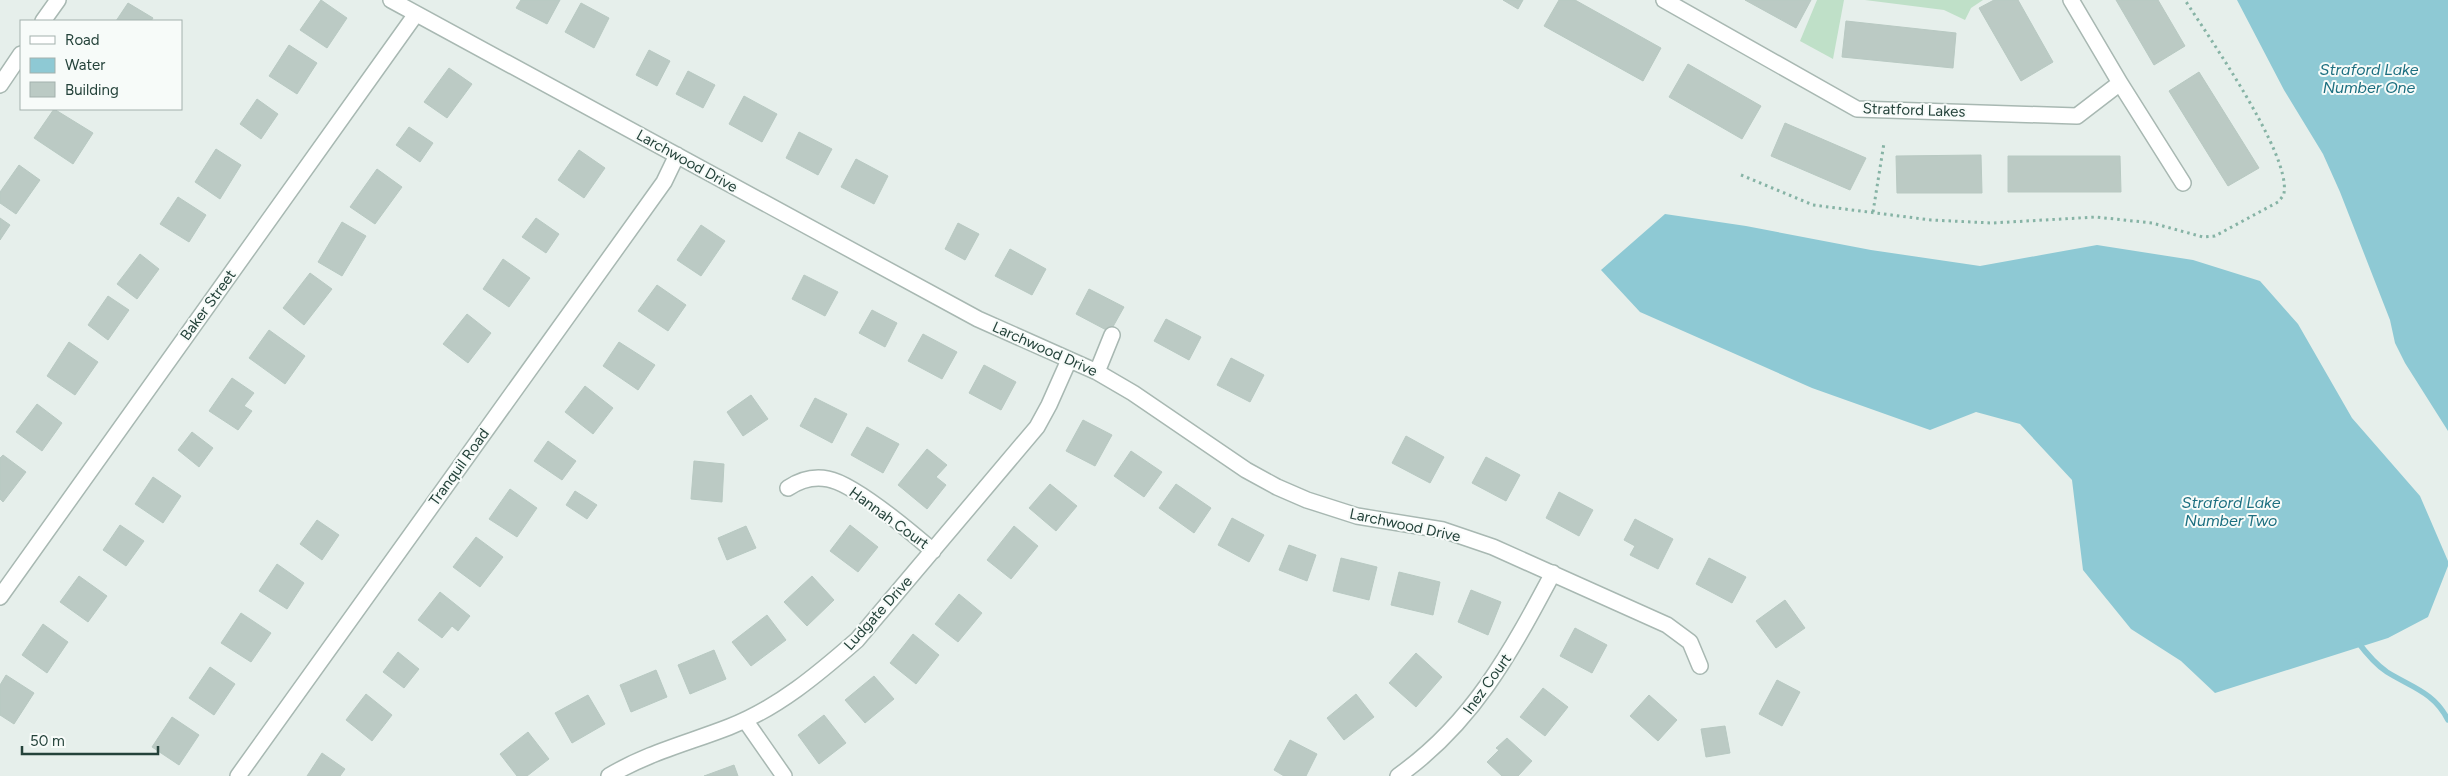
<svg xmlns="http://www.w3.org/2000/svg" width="2448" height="776" viewBox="0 0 2448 776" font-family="Figtree,sans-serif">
  <rect width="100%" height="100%" fill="#e6efeb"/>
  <path fill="#bfe0c8" d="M1817,0H1844L1833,59L1800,41Z
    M1865,0H1983L1971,8L1965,20L1944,10Z"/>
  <path fill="#8ec9d4" d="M2237,0H2448V431L2405,363L2395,343L2390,320L2340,192L2323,154L2284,90Z
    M1665,214L1746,226L1871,250L1980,266L2097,245L2193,260L2260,281L2298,324L2352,418L2420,496L2448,561V566L2428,617L2388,638L2215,693L2181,661L2131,629L2083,570L2072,480L2020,424L1976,412L1930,430L1812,388L1640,312L1601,270Z"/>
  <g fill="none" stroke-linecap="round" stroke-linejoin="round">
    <path stroke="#8ec9d4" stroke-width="5.5" d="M2357,641C2366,653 2375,664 2387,672C2411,687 2434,692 2448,720"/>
  </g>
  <path fill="#bbcac4" stroke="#b8c9c2" d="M321,0L347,18L327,48L300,30Z
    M521,0H560L547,24L516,8Z
    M1503,0H1523L1518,9Z
    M1559,0H1575L1661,48L1643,81L1544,26Z
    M1745,0H1811L1796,28Z
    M1994,0H2018L2053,62L2021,81L1979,8Z
    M2116,0H2158L2185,46L2154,65Z
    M128,3L153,18L151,21H116Z
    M581,3L609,18L594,48L565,32Z
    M1846,21L1956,33L1953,68L1842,57Z
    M289,45L317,63L297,94L269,76Z
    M649,50L670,61L657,86L636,75Z
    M1688,64L1761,106L1742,139L1669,97Z
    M449,68L472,84L447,118L424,102Z
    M688,71L715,85L703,108L676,94Z
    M2199,72L2259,168L2228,186L2169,91Z
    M744,96L777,114L762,142L729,124Z
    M257,99L278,114L261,139L240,124Z
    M54,109L93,133L73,164L34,138Z
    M1785,123L1866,158L1850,190L1771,156Z
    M409,127L433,143L420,162L396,145Z
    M799,132L832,149L818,175L786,158Z
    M216,149L241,165L220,199L195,182Z
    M579,150L605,168L584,198L558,180Z
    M1981,155L1982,193H1897L1896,156Z
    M2008,156H2120L2121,192H2008Z
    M856,159L888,176L874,204L841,187Z
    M19,165L40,180L16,214L0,203V192Z
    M377,169L402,187L375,224L350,207Z
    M178,197L206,215L189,242L160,224Z
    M0,218L10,225L0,240Z
    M536,218L559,234L546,253L522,237Z
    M342,222L366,236L342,276L318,262Z
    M958,223L979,234L965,260L945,249Z
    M701,225L725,241L701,276L677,260Z
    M1010,249L1046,269L1032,295L995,276Z
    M140,254L159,269L137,299L117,284Z
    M503,259L530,278L509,307L483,289Z
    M310,273L332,289L304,325L283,308Z
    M804,275L838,292L825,316L792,299Z
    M657,285L686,305L668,331L638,311Z
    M1089,289L1124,307L1110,332L1076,314Z
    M108,296L129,310L108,340L88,325Z
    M872,310L897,323L885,347L859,333Z
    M467,314L491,333L468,363L443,344Z
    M1166,319L1201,337L1189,360L1154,341Z
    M269,330L305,356L285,384L249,358Z
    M923,334L957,352L942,379L908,361Z
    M69,342L98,362L75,395L47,376Z
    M619,342L655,365L638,390L603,366Z
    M1231,358L1264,375L1250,402L1217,385Z
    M984,365L1016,382L1001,410L969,393Z
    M232,378L254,393L244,406L252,411L238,430L209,411Z
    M585,386L613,408L593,434L565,412Z
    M751,395L768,419L743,436L727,412Z
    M815,398L847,414L832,443L800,426Z
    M37,404L62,423L42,451L16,432Z
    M1083,420L1112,435L1095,466L1066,451Z
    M867,427L899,444L883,473L851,455Z
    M192,432L213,448L199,467L178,450Z
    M1406,436L1444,457L1430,483L1392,463Z
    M548,441L576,461L562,480L534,461Z
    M927,449L947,465L936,477L946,485L927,509L898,485Z
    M1131,451L1162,472L1144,497L1114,476Z
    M3,455L26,472L3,502L0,499V458Z
    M1486,457L1520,475L1506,501L1472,483Z
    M694,461L724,464L722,502L691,499Z
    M153,477L181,496L163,523L135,504Z
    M1050,484L1077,506L1056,531L1029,508Z
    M1176,484L1211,508L1194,533L1159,508Z
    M510,489L537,508L517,537L489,519Z
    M575,491L597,505L587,519L566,505Z
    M1559,492L1593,510L1579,536L1546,518Z
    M1232,518L1264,535L1249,562L1218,545Z
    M1635,519L1673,539L1658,569L1630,555L1635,546L1624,540Z
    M317,520L339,535L322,560L300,544Z
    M120,525L144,541L126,566L103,550Z
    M850,525L878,547L858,572L830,551Z
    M746,526L756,548L727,560L718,538Z
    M1014,526L1038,546L1011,579L987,560Z
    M476,537L503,557L480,587L453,567Z
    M1289,545L1316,555L1307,581L1279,570Z
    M1341,558L1377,567L1369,600L1333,591Z
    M1709,558L1746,577L1732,603L1696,584Z
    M277,564L304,583L287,609L259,591Z
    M1399,572L1440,582L1433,615L1391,605Z
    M79,576L107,596L88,622L60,602Z
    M812,576L834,600L807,626L784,602Z
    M1471,590L1501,602L1488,635L1458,622Z
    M440,592L470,616L458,631L452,626L442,638L418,620Z
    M959,594L982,613L958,642L935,624Z
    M1785,600L1805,628L1776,648L1756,621Z
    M241,613L271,633L251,662L221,643Z
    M767,615L786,640L751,666L732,642Z
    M43,624L68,642L47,673L22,655Z
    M1575,628L1607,645L1592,673L1560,656Z
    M913,634L939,655L916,684L890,663Z
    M714,650L726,679L690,694L678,665Z
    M398,652L419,669L404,688L383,672Z
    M1416,653L1442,677L1416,707L1389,683Z
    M210,667L235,684L214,715L189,698Z
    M656,670L667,697L631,712L620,685Z
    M6,675L34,693L14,724L0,715V685Z
    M874,676L894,699L865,723L845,700Z
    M1777,680L1800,692L1782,726L1759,714Z
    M1543,688L1568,707L1545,736L1520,717Z
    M366,694L392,715L372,741L346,720Z
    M1356,694L1374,717L1344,740L1327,718Z
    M588,695L605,724L572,743L555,713Z
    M1649,695L1677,720L1658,741L1630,716Z
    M824,715L846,743L819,764L798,735Z
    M172,717L199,735L179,765L152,747Z
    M1725,726L1730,753L1706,757L1701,729Z
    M528,732L549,759L527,776H517L500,754Z
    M1507,738L1532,761L1518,776H1502L1487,762L1499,750L1496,748Z
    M1290,740L1317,754L1306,776H1284L1274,770Z
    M322,753L345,769L340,776H307Z
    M734,765L738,776H704Z"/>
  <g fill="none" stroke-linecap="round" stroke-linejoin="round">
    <defs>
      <path id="minor" d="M391,0L978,319L1097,372L1133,393L1246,470L1277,487L1307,500L1357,516L1443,530L1493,547L1667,625L1690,642L1700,666
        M1664,0L1857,109L2077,116L2120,83L2071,0
        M43,21L58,0
        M2120,83L2183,183
        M0,85L21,54
        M1097,372L1112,335
        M788,488C800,480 813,476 828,479C855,484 911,532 933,551
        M0,597L416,14
        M745,720L784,776
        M238,776L664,182L677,155
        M609,776C647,753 688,743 729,727C778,708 818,674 857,640L1037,427L1049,405L1069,360
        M1398,776C1473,723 1511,652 1553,573"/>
    </defs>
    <use href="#minor" stroke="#a8b8b2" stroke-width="18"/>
    <path stroke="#86b3a5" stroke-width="3" stroke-dasharray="2.5 4" stroke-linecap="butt" d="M1741,175L1813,205L1931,220L1992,223L2096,217L2152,223L2203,237L2215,236L2278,202C2280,199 2284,196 2284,193C2291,154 2208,36 2185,0
      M1873,212L1884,143"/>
    <use href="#minor" stroke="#fff" stroke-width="15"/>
  </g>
  <g text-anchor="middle" stroke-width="4" stroke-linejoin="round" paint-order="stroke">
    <g font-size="15" fill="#24423a" stroke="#f7fbf9">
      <text transform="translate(1914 110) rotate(2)" y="5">Stratford Lakes</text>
      <text transform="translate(687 161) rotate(29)" y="5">Larchwood Drive</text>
      <text transform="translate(208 305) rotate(-54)" y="5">Baker Street</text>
      <text transform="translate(1045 349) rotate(24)" y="5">Larchwood Drive</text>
      <text transform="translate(459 467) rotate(-54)" y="5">Tranquil Road</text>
      <text transform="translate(889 518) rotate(36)" y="5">Hannah Court</text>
      <text transform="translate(1405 525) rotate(12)" y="5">Larchwood Drive</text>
      <text transform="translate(878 613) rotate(-48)" y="5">Ludgate Drive</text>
      <text transform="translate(1487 684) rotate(-54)" y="5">Inez Court</text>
    </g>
    <g font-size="16" font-style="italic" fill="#1c6f80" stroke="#f7fbf9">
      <text x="2369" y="75">Straford Lake<tspan x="2369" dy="18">Number One</tspan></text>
      <text x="2231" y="508">Straford Lake<tspan x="2231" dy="18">Number Two</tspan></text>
    </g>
  </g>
  <rect x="20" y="20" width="162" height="90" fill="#f7fbf9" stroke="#a3b1ad"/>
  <rect x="30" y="36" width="25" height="8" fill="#ffffff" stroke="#a3b1ad"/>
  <text x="65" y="45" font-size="15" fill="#24423a">Road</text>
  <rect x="30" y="58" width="25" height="15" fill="#8ec9d4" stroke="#a3b1ad"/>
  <text x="65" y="70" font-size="15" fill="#24423a">Water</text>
  <rect x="30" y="82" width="25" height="15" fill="#bbcac4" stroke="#a3b1ad"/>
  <text x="65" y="95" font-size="15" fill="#24423a">Building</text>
  <path d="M22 746v8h136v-8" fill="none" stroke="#24423a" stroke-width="2.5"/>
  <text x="30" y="746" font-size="15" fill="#24423a" stroke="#f7fbf9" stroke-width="4" paint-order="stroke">50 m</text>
</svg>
